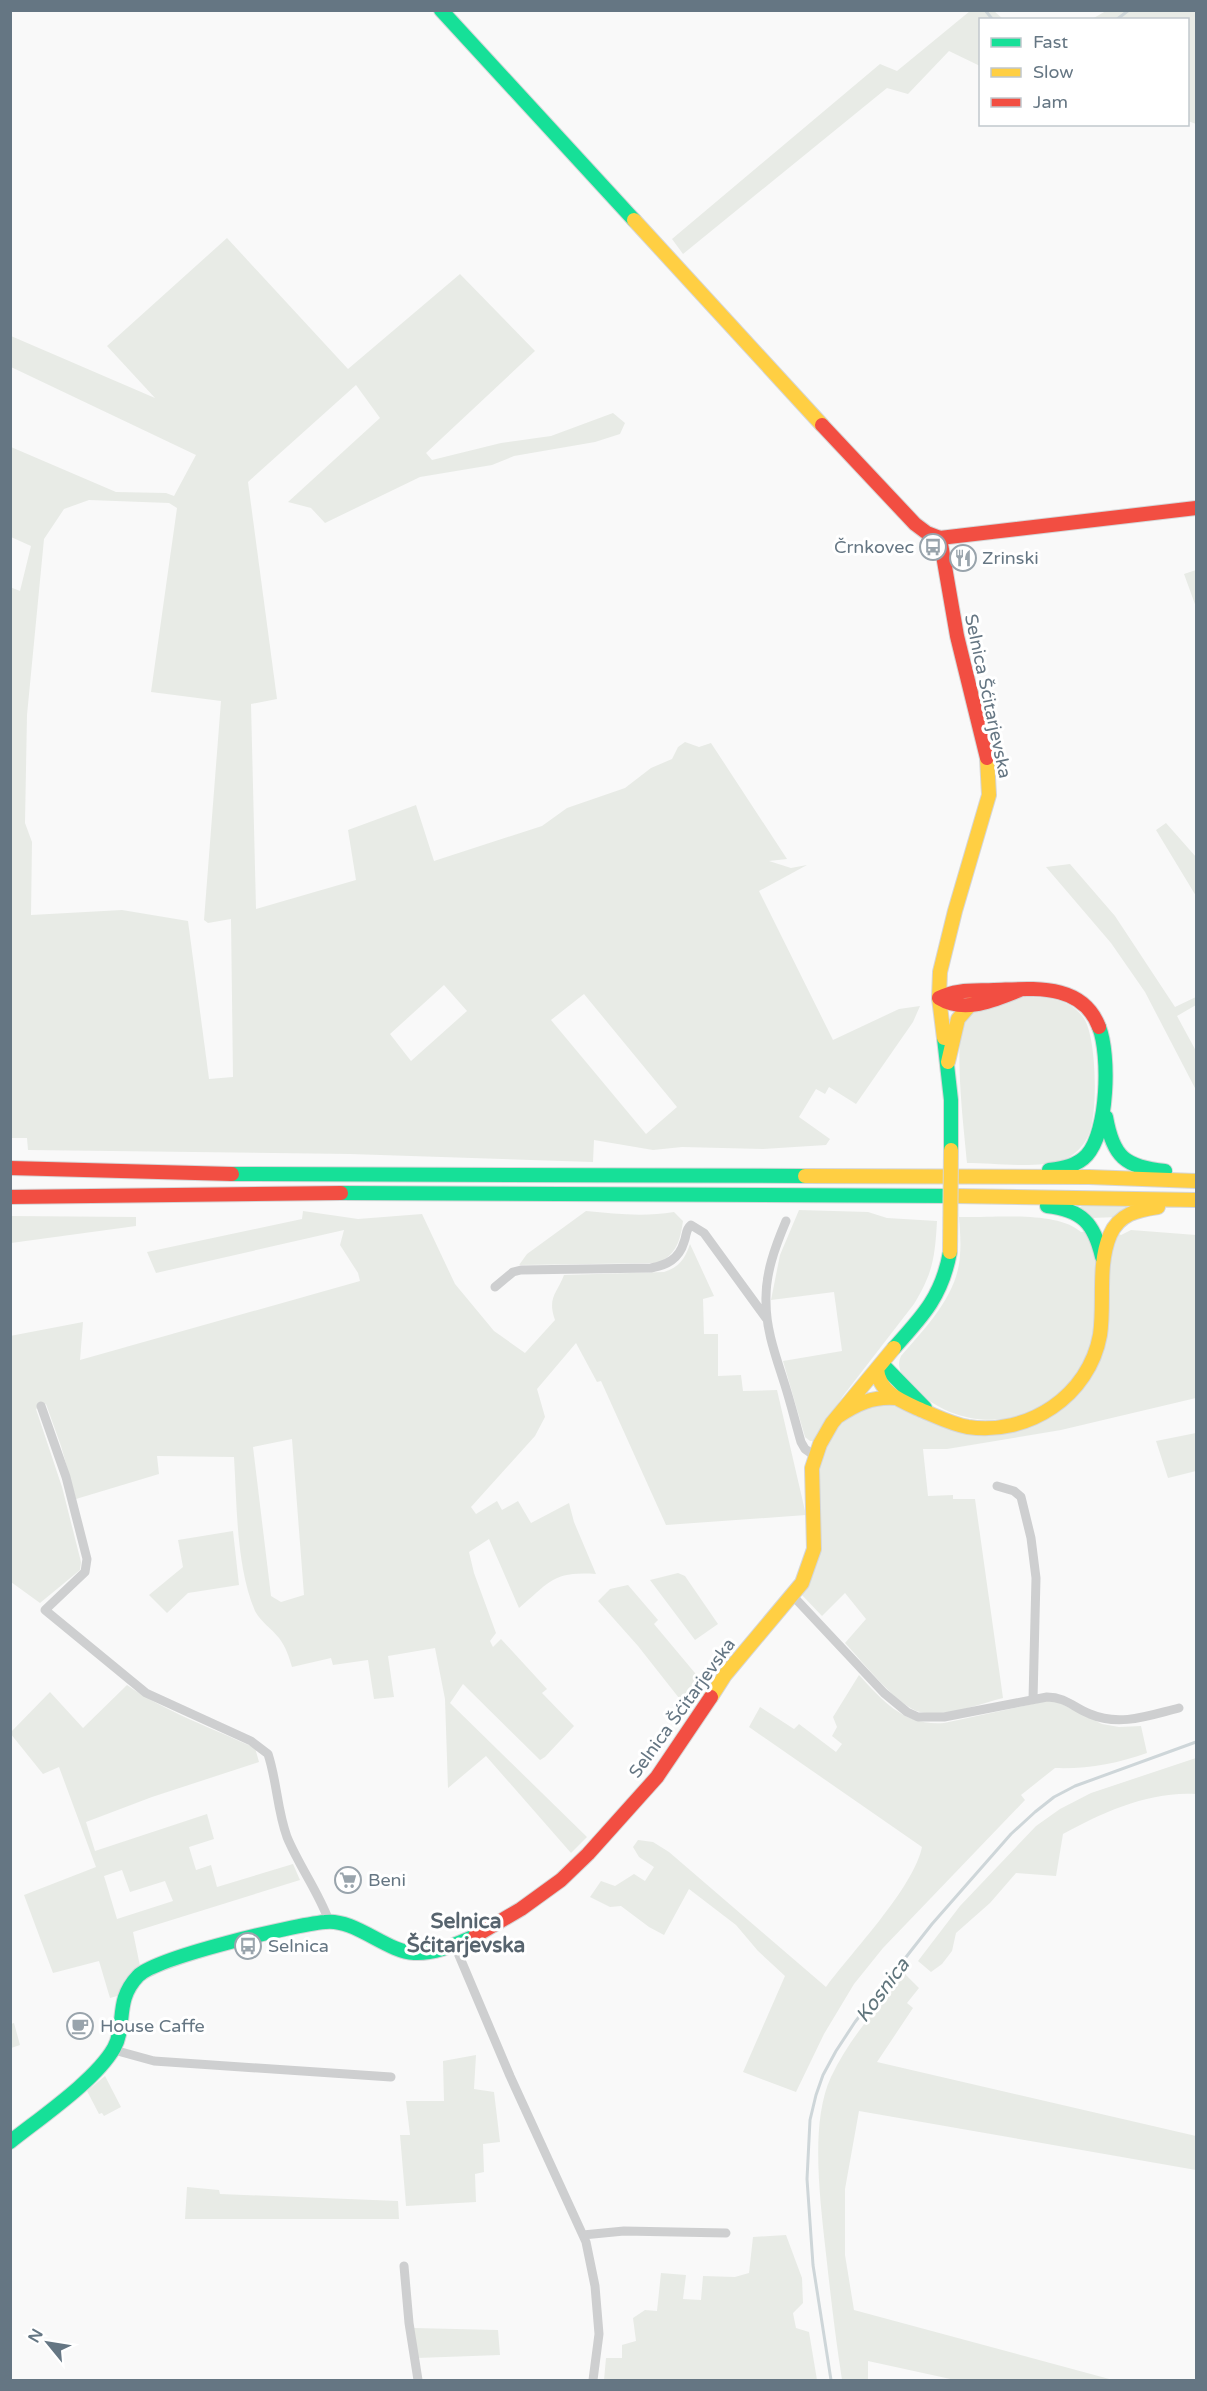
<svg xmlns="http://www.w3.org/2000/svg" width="1207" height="2391" viewBox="0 0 1207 2391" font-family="'Varela Round',sans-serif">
  <rect width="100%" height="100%" fill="#f9f9f9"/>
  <path fill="#e8ebe6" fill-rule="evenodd" d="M970,11H994L1003,19L980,20V66L949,51L908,94L887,88L683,254L672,239L880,64L897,71Z
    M1106,11H1196V124L1188,121V20L1092,19Z
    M227,238L348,369L460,274L535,351L426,453L432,460L501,443L551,436L613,413L625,423L620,434L595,442L514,456L492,465L420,477L325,523L311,508L288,502L380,418L356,385L248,482L277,699L251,704L256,909L356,880L348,830L416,805L434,861L542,826L567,808L625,788L651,768L672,759L678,747L685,742L699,747L711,743L787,859L769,861L791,868L807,865L759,891L833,1040L899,1009L920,1006L913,1022L856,1104L829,1087L825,1094L816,1089L799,1117L830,1139L826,1145L763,1149L682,1147L653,1150L594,1140L593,1162L350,1154L28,1150L27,1138H11L10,587L20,591L31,546L11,537V447L116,492L166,493L174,496L196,455L11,367V336L155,398L107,346ZM89,500L169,503L177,508L151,692L221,701L204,920L208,923L231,919L233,1077L209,1079L188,921L122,910L31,915L32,842L25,823L27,715L44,539L64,509ZM444,985L467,1011L411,1061L390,1034ZM584,994L677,1107L646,1134L551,1020Z
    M1196,570V607L1184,574Z
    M1166,823L1196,857V896L1156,830Z
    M1070,864L1115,916L1175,1007L1196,997V1005L1177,1016L1196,1051V1090L1145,992L1111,943L1046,867Z
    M1024,997C1045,997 1069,998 1083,1017C1097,1035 1098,1113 1089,1134C1085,1145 1074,1156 1063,1160C1037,1169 995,1163 967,1163C965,1136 951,1032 967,1015C981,1002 1006,1000 1024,997Z
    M1083,1205H1125L1127,1207L1118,1217L1091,1218L1078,1209Z
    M799,1210L868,1212L887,1218L937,1221C935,1257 933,1273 914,1304L843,1396L814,1441H810L805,1437L783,1361L842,1351L834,1292L771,1300L780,1255Z
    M303,1211L358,1219L422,1214L455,1284L494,1331L525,1353L555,1320C547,1297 557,1294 564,1275L664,1272C679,1267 685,1259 690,1244L714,1296L703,1299L704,1334H718V1376L741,1375L743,1391L777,1390L806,1515L666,1525L601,1381L597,1382L576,1343L537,1389L545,1417L535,1436L471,1507L476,1514L497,1501L502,1510L518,1501L531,1523L569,1503L574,1522L596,1574C553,1571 550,1582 519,1608L489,1539L469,1552L474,1573L496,1633L490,1641L493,1647L501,1639L547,1689L542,1693L574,1726L545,1757L540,1760L463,1684L450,1703L587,1837L571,1853L486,1756L448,1788L445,1699L435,1648L388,1656L394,1697L374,1699L368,1660L333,1665L331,1658L292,1667C289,1657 286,1647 279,1638C271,1628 261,1622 255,1611C236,1566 237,1505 234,1457L157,1456L159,1474L76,1499L61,1446L46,1404L36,1409L62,1487L81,1562L80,1570L40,1603L11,1582L10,1336L83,1322L80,1360L360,1281L358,1273L340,1245L344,1230L156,1273L147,1252L302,1219ZM292,1439L304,1595L281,1602L271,1596L253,1447Z
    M586,1211C616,1214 644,1217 674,1212L683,1221C680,1241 677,1253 659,1263L519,1265L527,1254Z
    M11,1216L136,1217V1226L11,1243Z
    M959,1217C992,1218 1057,1210 1081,1232L1090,1231C1093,1240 1097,1249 1098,1258C1100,1283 1096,1340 1084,1362C1050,1428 964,1439 913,1387C904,1378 895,1369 901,1356C926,1327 958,1295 960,1255C961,1243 960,1230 959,1217Z
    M1131,1230L1196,1235V1398L1061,1430L947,1449H923L928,1496L953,1495V1499H975L1003,1698C979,1704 946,1718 920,1712C899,1708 861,1660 845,1643L866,1619L845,1593L822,1616L801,1594L813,1575L821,1547L818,1474L821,1455L830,1437L846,1417L884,1400L987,1434L1083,1388L1109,1271L1115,1232L1121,1235Z
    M1196,1433V1471L1168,1478L1156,1441Z
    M233,1531L239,1585L188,1593L167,1613L149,1595L183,1567L178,1540Z
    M678,1573L685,1576L718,1624L695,1640L650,1580Z
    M628,1585L658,1620L654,1624L705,1685L690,1712L638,1646L598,1601L610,1589Z
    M859,1675C884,1702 904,1726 944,1723L1047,1701H1056L1102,1724L1119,1727L1141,1726L1147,1753C1116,1764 1088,1769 1055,1768L1021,1795L1025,1800L883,1948L854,1984L824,2034L796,2092L743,2072L785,1976L758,1951L736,1925L689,1889L664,1935L649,1927L621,1906L610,1907L590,1897L601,1881L615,1886L634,1874L645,1881L654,1867L639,1857L633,1847L638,1840L653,1842L669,1852L826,1987C852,1952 914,1887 922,1847L749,1727L760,1707L794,1729L799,1724L836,1752L842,1744L832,1736L837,1727L833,1717Z
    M127,1685C166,1712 212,1728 255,1748L259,1762L152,1797L86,1822L95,1851L207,1814L214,1839L189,1847L196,1870L211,1865L217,1887L293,1864L300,1880L133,1932L140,1966L126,1978L117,1996L110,1998L99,1961L53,1973L24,1895L96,1867L59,1767L43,1774L10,1733L50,1692L83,1728ZM122,1870L130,1892L165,1881L173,1901L117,1919L104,1876Z
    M1196,1758V1794C1150,1791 1103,1812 1063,1834L1056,1876L1016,1873L990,1903L956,1933L952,1951L942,1964L931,1972L918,1961L960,1906L1036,1826L1060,1809L1091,1793Z
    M905,1974L919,1988L907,2003L913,2008L877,2062L1196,2136V2170L859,2111L845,2189V2255L854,2310L1113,2380H955L868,2361V2380H842C835,2335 830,2290 825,2245C820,2197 810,2122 831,2077C849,2039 878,2006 905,1974Z
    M14,2023L20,2045L11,2048V2024Z
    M476,2055L474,2089L494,2092L500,2142L483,2144L484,2172L475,2174L476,2202L406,2206L400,2135H410L406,2101H444L443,2061Z
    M105,2076L121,2107L104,2116L102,2113L99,2114L87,2091Z
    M187,2187L219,2190L220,2194L398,2201L399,2219H185Z
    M786,2235L802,2278L803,2303L793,2313L796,2328L809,2332L817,2380H604L606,2358H622V2345L636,2341L633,2318L645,2310L657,2311L661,2273L686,2275L683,2299L701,2300L703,2276L735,2277L749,2273L753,2237Z
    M414,2328L498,2330L500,2355L417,2358Z"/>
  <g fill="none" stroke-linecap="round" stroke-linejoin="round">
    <path stroke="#ced6d9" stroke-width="3" d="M985,10L993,20
      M1116,20L1129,10
      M831,2380L813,2265L807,2179L810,2120L816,2095L823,2075L836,2051L855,2022L932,1924L1011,1834L1035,1812L1054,1797L1075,1786L1196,1742"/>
    <defs>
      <path id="fast" d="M441,10L634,220
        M944,1038L951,1100V1150
        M1106,1117C1113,1157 1125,1167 1165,1171
        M1049,1170C1063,1168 1077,1166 1087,1155C1108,1131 1110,1055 1099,1027
        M232,1174L805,1176
        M341,1193L954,1196
        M1047,1206C1082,1210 1094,1223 1102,1257
        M894,1348C923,1316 942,1296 950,1252
        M882,1364L925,1408
        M10,2142C40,2118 96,2080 114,2048C127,2025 114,2001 138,1976C157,1957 293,1925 325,1922C354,1918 387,1952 414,1953C436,1954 456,1944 475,1936"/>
      <path id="slow" d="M634,220L822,425
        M944,1038L939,998L940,972L955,911L989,795L987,758
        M948,1062L958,1019L971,1004
        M805,1176L1089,1177L1196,1181
        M954,1196L1196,1200
        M877,1369C879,1393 901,1401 921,1410C936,1416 951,1424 968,1427C1028,1436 1089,1396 1100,1335C1105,1302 1097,1266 1110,1235C1119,1214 1137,1210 1158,1207
        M837,1417C856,1404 873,1396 896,1398
        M711,1697L725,1675L802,1583L814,1549L812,1468L820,1444L832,1423L894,1348"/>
      <path id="jam" d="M822,425L915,524L927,533L940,538L1196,508
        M940,538L957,636L987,758
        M1020,990C994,1000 965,1014 939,998C956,989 975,991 994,990C1032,989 1082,982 1099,1027
        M10,1168L232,1174
        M10,1197L341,1193
        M475,1936L521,1909L561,1880L588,1854L657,1777L711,1697"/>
    </defs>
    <use href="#fast" stroke="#d5d6d7" stroke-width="16"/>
    <use href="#slow" stroke="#d5d6d7" stroke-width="16"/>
    <use href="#jam" stroke="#d5d6d7" stroke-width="16"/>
    <path stroke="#cecfd0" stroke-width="9" d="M786,1221C775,1247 765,1274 766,1302C766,1329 775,1354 783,1379C790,1400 795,1421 801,1442L805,1449L815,1456
      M495,1287L513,1272L521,1270L651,1268C667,1265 679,1259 684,1242C687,1235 685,1230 691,1225L704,1233L766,1318
      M41,1406L66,1477L87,1559L85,1572L45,1610L146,1693L251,1741L268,1754C277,1781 277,1810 287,1837C299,1866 318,1891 329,1921
      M997,1486L1014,1491L1021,1497L1031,1538L1036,1578L1033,1699
      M793,1596L884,1693L907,1712L918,1717H944L1047,1697C1066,1697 1074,1708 1090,1714C1120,1727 1150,1715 1179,1708
      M455,1946L510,2076L586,2242L595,2286L599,2334L593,2380
      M114,2050L154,2061L391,2077
      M583,2235L624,2231L726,2233
      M404,2266L409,2323L418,2380"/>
    <use href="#fast" stroke="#16e098" stroke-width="14"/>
    <use href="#slow" stroke="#ffcf43" stroke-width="14"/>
    <use href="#jam" stroke="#f24e42" stroke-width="14"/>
    <defs>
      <path id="slow-bridge" d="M950,1252L951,1150"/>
    </defs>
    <use href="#slow-bridge" stroke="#d5d6d7" stroke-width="16" stroke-linecap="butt"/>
    <use href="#slow-bridge" stroke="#ffcf43" stroke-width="14"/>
  </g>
  <defs>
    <symbol id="bus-ring" viewBox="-11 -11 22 22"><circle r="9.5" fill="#fff" stroke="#99a4ac" stroke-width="1.5"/><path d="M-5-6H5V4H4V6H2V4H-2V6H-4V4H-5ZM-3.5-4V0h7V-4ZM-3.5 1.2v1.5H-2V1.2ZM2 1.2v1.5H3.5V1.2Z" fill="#99a4ac"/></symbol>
    <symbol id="restaurant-ring" viewBox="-11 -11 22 22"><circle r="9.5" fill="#fff" stroke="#99a4ac" stroke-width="1.5"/><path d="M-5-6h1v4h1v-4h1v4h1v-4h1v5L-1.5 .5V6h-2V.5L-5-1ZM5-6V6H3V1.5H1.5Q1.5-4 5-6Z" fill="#99a4ac"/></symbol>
    <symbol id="supermarket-ring" viewBox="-11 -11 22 22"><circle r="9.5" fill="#fff" stroke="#99a4ac" stroke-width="1.5"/><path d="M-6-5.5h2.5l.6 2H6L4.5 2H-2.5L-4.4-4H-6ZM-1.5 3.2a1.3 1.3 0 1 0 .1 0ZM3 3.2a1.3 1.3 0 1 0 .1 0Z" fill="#99a4ac"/></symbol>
    <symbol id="cafe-ring" viewBox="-11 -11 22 22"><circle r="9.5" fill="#fff" stroke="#99a4ac" stroke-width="1.5"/><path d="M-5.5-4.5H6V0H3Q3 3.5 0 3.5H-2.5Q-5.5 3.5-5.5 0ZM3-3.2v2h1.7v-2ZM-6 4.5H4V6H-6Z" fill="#99a4ac"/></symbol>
  </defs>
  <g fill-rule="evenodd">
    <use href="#bus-ring" x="918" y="532" width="30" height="30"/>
    <use href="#restaurant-ring" x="948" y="543" width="30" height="30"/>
    <use href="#supermarket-ring" x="333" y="1865" width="30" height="30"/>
    <use href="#bus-ring" x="233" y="1931" width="30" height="30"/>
    <use href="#cafe-ring" x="65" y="2011" width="30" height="30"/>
  </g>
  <g text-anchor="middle" stroke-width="6" stroke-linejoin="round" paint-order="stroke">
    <g font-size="18" fill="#657683" stroke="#fff" text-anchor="start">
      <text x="914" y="553" text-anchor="end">Črnkovec</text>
      <text x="982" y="564">Zrinski</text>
      <text x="368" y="1886">Beni</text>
      <text x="268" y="1952">Selnica</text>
      <text x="100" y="2032">House Caffe</text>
    </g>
    <g font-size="18" fill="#657683" stroke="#fff">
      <text transform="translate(988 696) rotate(78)" y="6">Selnica Šćitarjevska</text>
      <text transform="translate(682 1708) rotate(-54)" y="6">Selnica Šćitarjevska</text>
    </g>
    <g font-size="20" font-style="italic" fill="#60757c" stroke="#fff">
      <text transform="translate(882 1990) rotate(-53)" y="7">Kosnica</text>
    </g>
    <g font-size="21" font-weight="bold" fill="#57646e" stroke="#fff">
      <text x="466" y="1928">Selnica<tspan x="466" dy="24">Šćitarjevska</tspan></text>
    </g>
  </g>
  <rect width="1207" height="2391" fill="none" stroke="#657683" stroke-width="24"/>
  <rect x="979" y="18" width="210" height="108" fill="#ffffff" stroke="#c1c8cd" stroke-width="1.5"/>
  <rect x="991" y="38" width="30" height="9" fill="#16e098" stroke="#c1c8cd" stroke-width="1.5"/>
  <text x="1033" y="48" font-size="18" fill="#657683">Fast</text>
  <rect x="991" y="68" width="30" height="9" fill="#ffcf43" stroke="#c1c8cd" stroke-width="1.5"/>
  <text x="1033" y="78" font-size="18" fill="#657683">Slow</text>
  <rect x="991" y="98" width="30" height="9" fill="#f24e42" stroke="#c1c8cd" stroke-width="1.5"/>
  <text x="1033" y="108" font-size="18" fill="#657683">Jam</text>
  <g transform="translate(48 2343) rotate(300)" stroke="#ffffff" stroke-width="4.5" paint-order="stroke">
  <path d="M0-4.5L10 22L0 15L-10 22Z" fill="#657683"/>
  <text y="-9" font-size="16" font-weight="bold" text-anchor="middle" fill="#657683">N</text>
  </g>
</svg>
